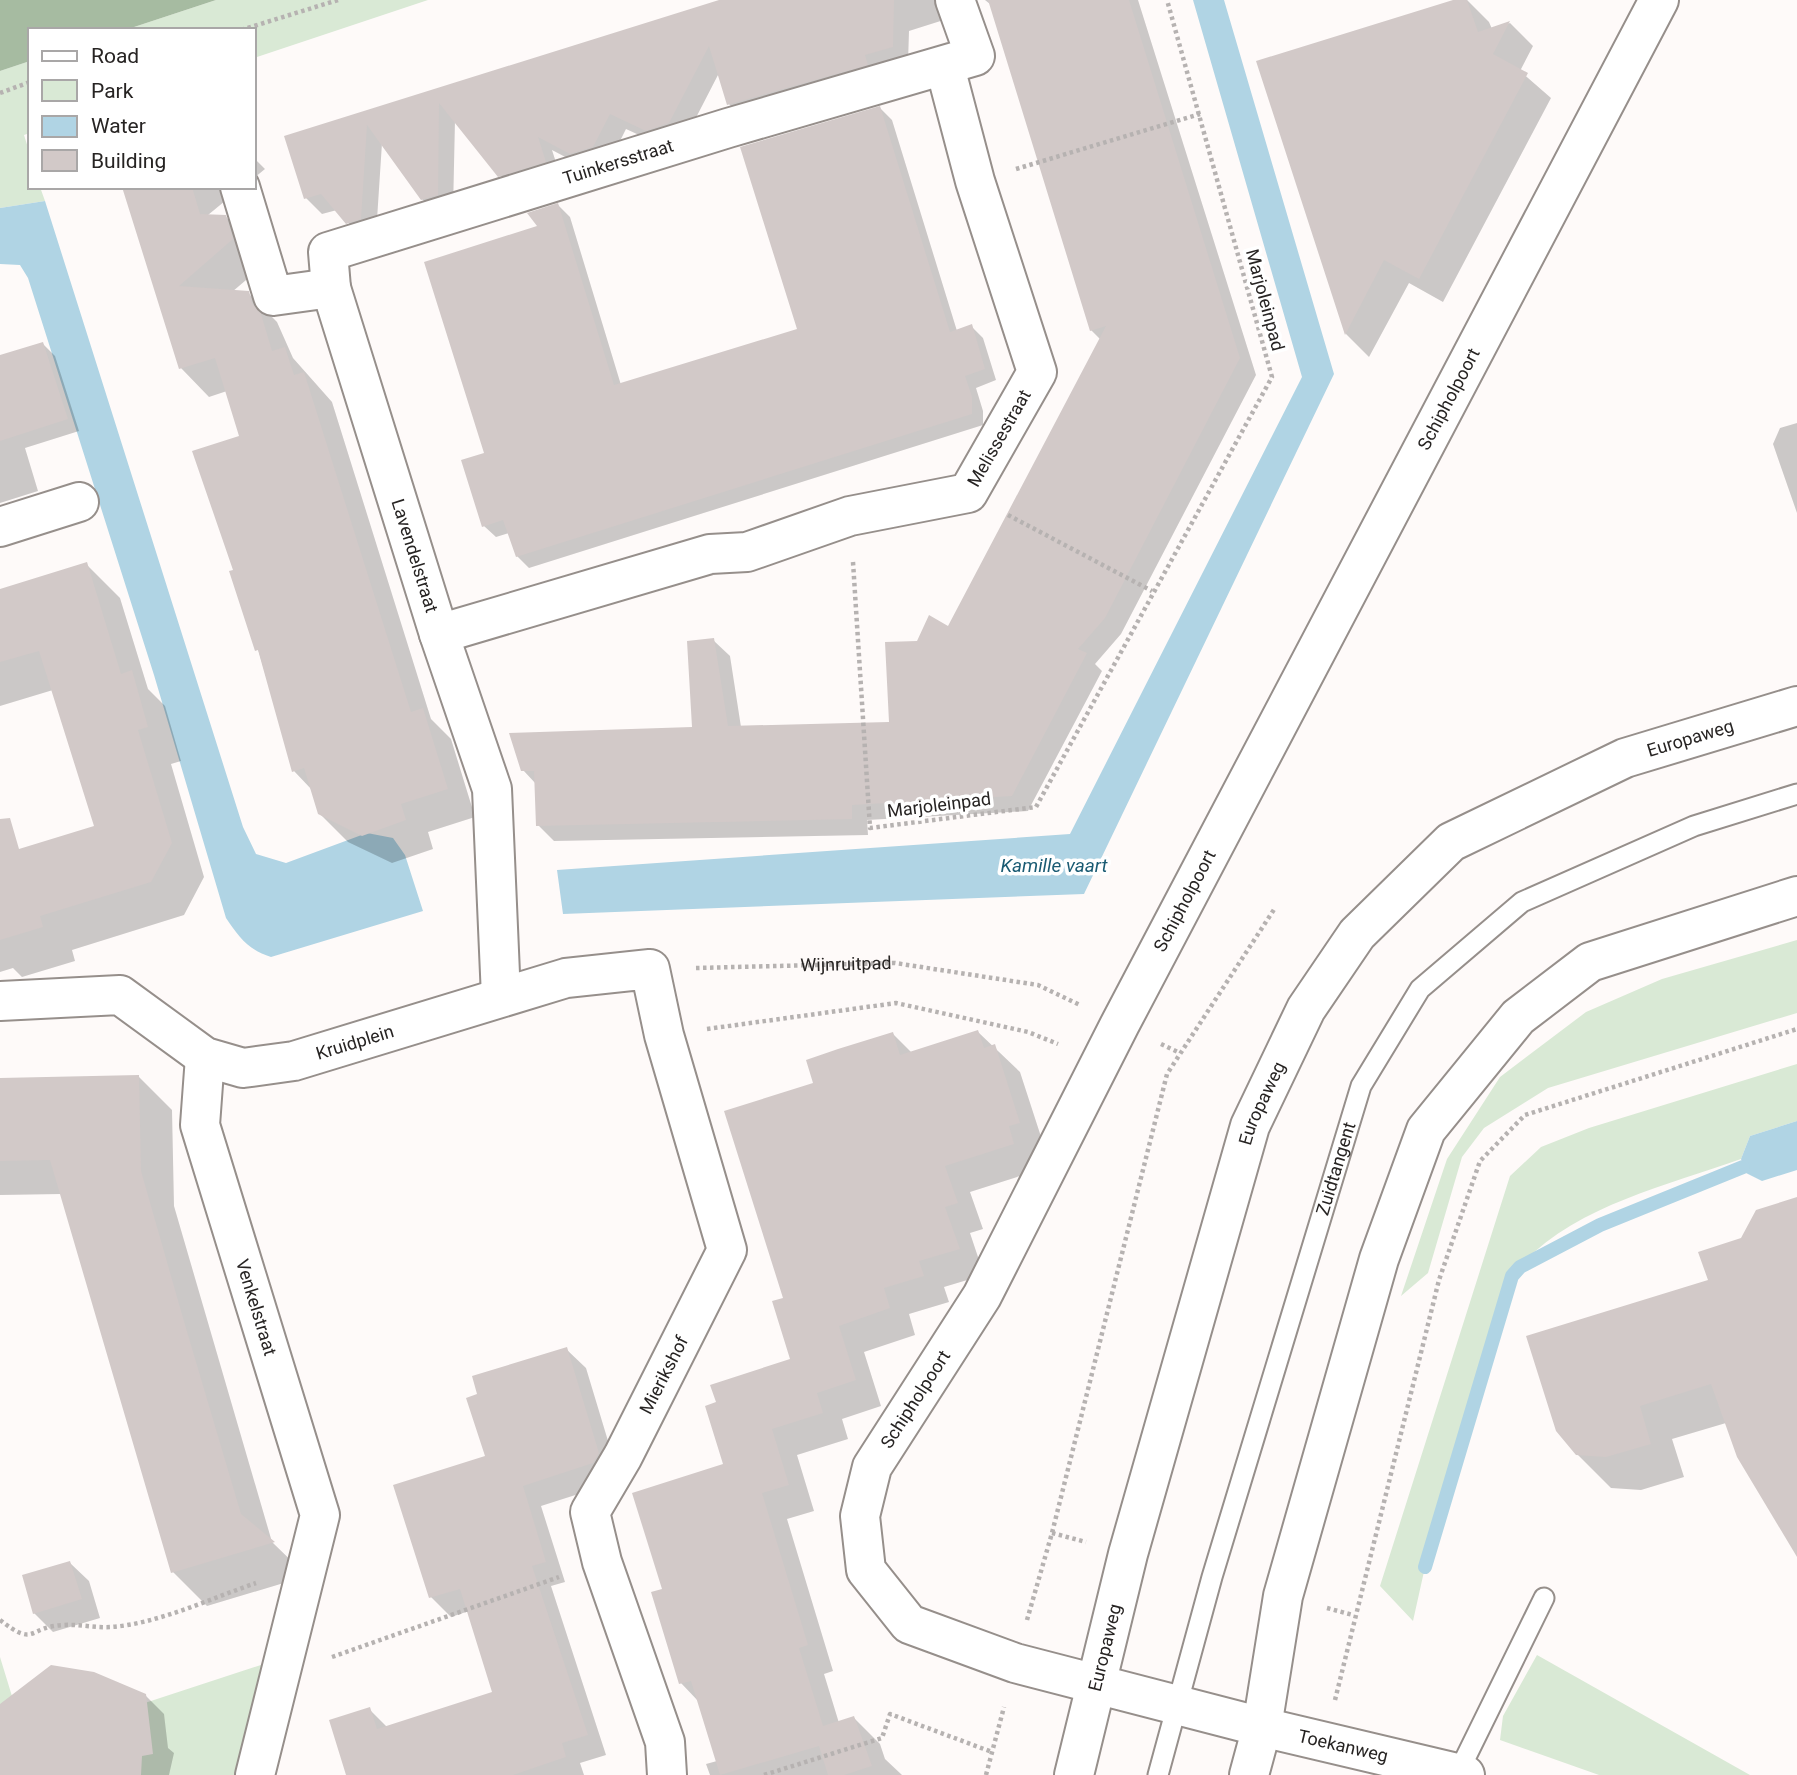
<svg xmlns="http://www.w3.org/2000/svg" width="1797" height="1775" viewBox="0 0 1797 1775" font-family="Roboto,sans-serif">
  <rect width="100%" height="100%" fill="#fefaf9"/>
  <path fill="#d9e9d5" d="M216,0H428L254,58V30H125Z
    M30,61V133L24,135L30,154V187H40L45,201L0,208V71Z
    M1797,940V1013L1548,1088L1484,1128L1462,1157L1428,1273L1401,1296L1447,1159L1500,1077L1586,1012L1662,979Z
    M1797,1064V1121L1750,1136L1741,1159C1663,1187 1565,1208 1512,1276L1425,1567L1413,1621L1380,1586L1510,1176L1541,1147L1589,1128Z
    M1537,1655L1750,1775H1599L1500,1740L1503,1716Z
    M0,1657L26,1742L267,1663L239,1775H0Z"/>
  <path fill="#a6bba1" d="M0,0H216L125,30H30V61L0,71Z"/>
  <path fill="#b0d4e4" d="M1193,0H1224L1334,374L1084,894L563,914L557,870L1070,834L1302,377Z
    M45,201L243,827L256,854L286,863L367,833L393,838L405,855L423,911L271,957C248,950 239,937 226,918L154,675L28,278L20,265L0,264V208Z
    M1797,1121V1170L1762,1181L1746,1173L1741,1159L1750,1136Z"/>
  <path fill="#0003" d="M724,0H957L950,18L909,31L908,63L745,121L729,104L719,73L685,139L663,146L626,129L609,163L588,169L552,150L561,178L515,192L455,120L453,211L439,215L422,199L382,143L376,235L363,239L337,210L322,214L306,198L286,137Z
    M985,0H1138L1256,375L1121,634L1095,664L1102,671L1028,811L867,820L868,835L554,841L538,825L536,784L523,770L694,729L713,640L730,656L741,727L890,724L918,643L949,628L1100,339L1091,330L990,4Z
    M1459,0H1467L1489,22L1492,29L1510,23L1533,46L1520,71L1551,98L1443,302L1409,283L1369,357L1346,334L1258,62Z
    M880,108L892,120L957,331L971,326L983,338L996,380L976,388L983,411V425L529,568L517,556L509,533L496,537L484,526L486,454L540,227L558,205L570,217L621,385L799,330Z
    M254,158L265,169L254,178Z
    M124,187H242L208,215L225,216L253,244L260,268L232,292L248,293L277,322L293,358L332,402L431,719L451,739L475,817L428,832L433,849L392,863L348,842L319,813L312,790L294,771L235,571L241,437L227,391L209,397L181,368Z
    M43,344L55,356L79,431L25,448L38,491L0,503V357Z
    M1797,423V513L1773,444L1780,428Z
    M86,564L120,598L148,689L165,706L181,761L171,764L204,877L184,915L72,950L75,961L22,977L13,968L0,972V856L96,827L53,690L0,706V591Z
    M978,1032L1020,1072L1045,1149L1039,1170L970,1192L983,1229L970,1233L984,1275L944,1287L949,1302L909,1314L915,1335L864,1352L881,1406L842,1419L848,1439L797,1455L814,1511L787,1519L833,1671L824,1674L839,1723L854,1718L880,1744L885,1759L902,1775H710L706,1764L717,1761L699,1702L681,1683L664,1590L725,1465L792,1361L785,1299L816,1084L893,1034L912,1053Z
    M138,1076L172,1110L174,1206L272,1542L307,1576L207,1606L173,1572L62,1194L0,1195V1080Z
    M1797,1199V1548L1726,1423L1672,1439L1684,1477L1641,1490L1611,1488L1577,1454L1742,1239Z
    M566,1349L586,1368L618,1474L613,1483L541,1506L565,1582L551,1586L606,1755L580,1763L584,1775H348L369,1709L388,1728L494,1694L469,1611L451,1617L431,1597L487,1457Z
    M70,1563L89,1581L100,1618L53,1632L34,1613Z
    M145,1695L164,1714L168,1748L174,1753L169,1775H0V1706Z"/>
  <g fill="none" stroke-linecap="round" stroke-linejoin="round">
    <path stroke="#b0d4e4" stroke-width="14" d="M1425,1567L1512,1276L1520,1267L1600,1225L1743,1167"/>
  </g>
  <path fill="#d2c9c8" d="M719,0H894L893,47L865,55L868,65L727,105L709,46L669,123L646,131L610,114L593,147L570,154L538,137L546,162L498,177L439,103L438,195L421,200L367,125L361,219L346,224L321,194L304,199L284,136Z
    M988,0H1129L1240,358L1105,618L1078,649L1087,653L1012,796L852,805V819L536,826L534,771H521L509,733L692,727L687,641L714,638L728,726L889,722L885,642L917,641L929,615L948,626L1106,326L1090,331Z
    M1453,0H1467L1478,32L1510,21L1493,54L1528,73L1419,279L1384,260L1345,335L1256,61Z
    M880,106L950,332L972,324L985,369L965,376L972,397V414L516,557L503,520L482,527L461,460L484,453L424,262L537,226L527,213L558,203L614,385L797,329L740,147Z
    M122,187H192L200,214L226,215L233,239L179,286L249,291L252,303L261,314L272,351L285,347L294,375L304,372L411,712L423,708L448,789L401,804L406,820L362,836L318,814L304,768L292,772L258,650L255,651L229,571L233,570L192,451L239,436L215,358L179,369Z
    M43,342L68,419L0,441V355Z
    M87,562L121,674L132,670L148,727L138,730L172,843L151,882L40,916L43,927L0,940V819L10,818L19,849L94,826L39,651L0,662V589Z
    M978,1030L984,1048L995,1044L1020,1123L1009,1126L1014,1144L945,1166L958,1203L945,1207L960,1249L919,1261L924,1276L884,1288L890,1308L839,1326L856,1380L817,1393L823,1413L772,1429L789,1485L762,1493L808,1645L799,1648L823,1726L854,1716L872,1766L844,1775H828L819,1746L720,1775L691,1681L679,1684L651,1592L662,1589L632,1493L723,1464L705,1406L716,1402L710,1385L790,1359L772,1301L783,1298L724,1111L813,1083L806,1060L838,1049L893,1032L900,1055Z
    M139,1075L141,1171L183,1318L241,1514L275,1542L171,1573L50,1160L0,1161V1078Z
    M1797,1197V1557L1737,1457L1711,1384L1640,1406L1651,1444L1606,1457L1576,1455L1556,1431L1526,1336L1708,1280L1698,1252L1741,1238L1756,1210Z
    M567,1347L599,1453L593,1463L523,1486L546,1562L532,1566L588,1735L562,1743L566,1757L513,1775H346L329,1720L370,1707L377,1729L492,1692L460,1589L429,1598L393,1485L485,1456L466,1398L477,1394L472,1376Z
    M70,1561L82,1599L33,1614L22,1575Z
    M51,1665L94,1672L146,1694L153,1754L142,1756L141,1775H0V1704Z"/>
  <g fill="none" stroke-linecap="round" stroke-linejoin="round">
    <defs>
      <g id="lane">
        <path d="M1458,1773L1544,1598"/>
        <path id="s2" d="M1158,1775L1212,1577L1361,1086L1420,989L1522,902L1694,826L1797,794"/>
      </g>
      <g id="street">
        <path id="s3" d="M240,187L273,296L331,288L439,634L492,789L501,997"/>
        <path id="s4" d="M331,288L328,252L728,128L975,56L955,0"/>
        <path d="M0,527L79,502"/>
        <path id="s5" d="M439,634L710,554L747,552L850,516L968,493L1037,372L975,181L945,67"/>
        <path id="s6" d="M0,1001L120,995L205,1057L243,1068L294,1061L566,978L650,969L664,1035L727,1250L623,1456L590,1512L602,1562L665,1742L667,1775"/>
        <path id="s7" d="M205,1057L200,1125L320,1515L255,1775"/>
        <path id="s8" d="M1465,1775L1262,1727L1015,1663L909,1624L866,1570L860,1516L872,1467L982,1296L1120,1024L1659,0"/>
      </g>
      <g id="secondary">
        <path id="s9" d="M1074,1775L1128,1554L1250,1126L1306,1009L1357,934L1451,842L1625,758L1797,706"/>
        <path d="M1249,1775L1262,1727L1283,1596L1379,1259L1426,1130L1518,1017L1590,962L1797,896"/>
      </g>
    </defs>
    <use href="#lane" stroke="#968f8b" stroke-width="23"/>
    <use href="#street" stroke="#968f8b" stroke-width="42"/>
    <use href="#secondary" stroke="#968f8b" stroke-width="42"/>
    <g stroke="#b6b2b1" stroke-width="4.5" stroke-dasharray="3.5 3.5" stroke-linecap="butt">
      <path d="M241,30L338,0"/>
      <path d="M0,93L30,82"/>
      <path d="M1016,169L1200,114"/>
      <path d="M1008,515L1152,591"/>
      <path d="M853,562L870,828L1036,807L1272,377L1167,0"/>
      <path id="s1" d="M696,968L895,963L1038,985L1080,1005"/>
      <path d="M707,1029L896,1003L1028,1032L1058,1044"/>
      <path d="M1161,1044L1180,1053"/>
      <path d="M1052,1533L1086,1542"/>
      <path d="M1327,1608L1353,1615"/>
      <path d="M0,1620C36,1648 27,1627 63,1625C79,1624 95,1628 111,1627C157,1624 212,1598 256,1583"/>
      <path d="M1027,1620L1052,1533L1167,1074L1275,908"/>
      <path d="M332,1657L559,1577"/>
      <path d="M1335,1700L1439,1280L1480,1161L1525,1115L1797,1029"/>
      <path d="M764,1775L882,1738L890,1714L992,1752"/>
      <path d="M986,1775L1004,1707"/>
    </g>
    <use href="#lane" stroke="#fff" stroke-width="19"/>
    <use href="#street" stroke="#fff" stroke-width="38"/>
    <use href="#secondary" stroke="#fff" stroke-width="38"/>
  </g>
  <g text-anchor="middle" stroke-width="7" stroke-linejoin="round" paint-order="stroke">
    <g font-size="18" fill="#272423" stroke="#fff">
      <text dy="6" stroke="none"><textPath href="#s4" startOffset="340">Tuinkersstraat</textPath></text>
      <text transform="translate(1265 300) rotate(75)" y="6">Marjoleinpad</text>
      <text dy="6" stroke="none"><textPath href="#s8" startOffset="1965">Schipholpoort</textPath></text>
      <text dy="6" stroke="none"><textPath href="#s5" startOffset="612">Melissestraat</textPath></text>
      <text dy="6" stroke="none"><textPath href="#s3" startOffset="453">Lavendelstraat</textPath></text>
      <text dy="6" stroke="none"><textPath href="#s9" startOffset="1286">Europaweg</textPath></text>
      <text transform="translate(939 805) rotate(-7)" y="6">Marjoleinpad</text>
      <text dy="6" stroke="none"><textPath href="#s8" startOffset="1398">Schipholpoort</textPath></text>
      <text dy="6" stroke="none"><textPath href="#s1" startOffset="150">Wijnruitpad</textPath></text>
      <text dy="6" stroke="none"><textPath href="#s6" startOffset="380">Kruidplein</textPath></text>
      <text dy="6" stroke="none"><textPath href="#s9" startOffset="698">Europaweg</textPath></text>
      <text dy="6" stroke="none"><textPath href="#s2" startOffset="632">Zuidtangent</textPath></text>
      <text dy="6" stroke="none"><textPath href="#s7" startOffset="259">Venkelstraat</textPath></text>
      <text transform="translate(664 1375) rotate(-63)" y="6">Mierikshof</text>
      <text dy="6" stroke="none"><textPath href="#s8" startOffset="831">Schipholpoort</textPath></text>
      <text dy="6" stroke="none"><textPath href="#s9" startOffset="131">Europaweg</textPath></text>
      <text transform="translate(1343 1746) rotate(13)" y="6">Toekanweg</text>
    </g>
    <g font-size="19" font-style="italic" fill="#1a5b73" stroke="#fff">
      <text x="1054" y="872">Kamille vaart</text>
    </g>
  </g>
  <rect x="28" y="28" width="228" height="161" fill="#ffffff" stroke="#a9a7a7" stroke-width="2"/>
  <rect x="42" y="51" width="35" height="10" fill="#ffffff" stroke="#a9a7a7" stroke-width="2"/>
  <text x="91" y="63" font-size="21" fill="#272423">Road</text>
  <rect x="42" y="80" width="35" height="21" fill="#d9e9d5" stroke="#a9a7a7" stroke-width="2"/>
  <text x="91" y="98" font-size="21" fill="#272423">Park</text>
  <rect x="42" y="116" width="35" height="21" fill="#b0d4e4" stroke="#a9a7a7" stroke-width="2"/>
  <text x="91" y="133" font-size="21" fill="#272423">Water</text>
  <rect x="42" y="150" width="35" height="21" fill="#d2c9c8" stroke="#a9a7a7" stroke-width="2"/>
  <text x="91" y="168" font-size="21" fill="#272423">Building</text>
</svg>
